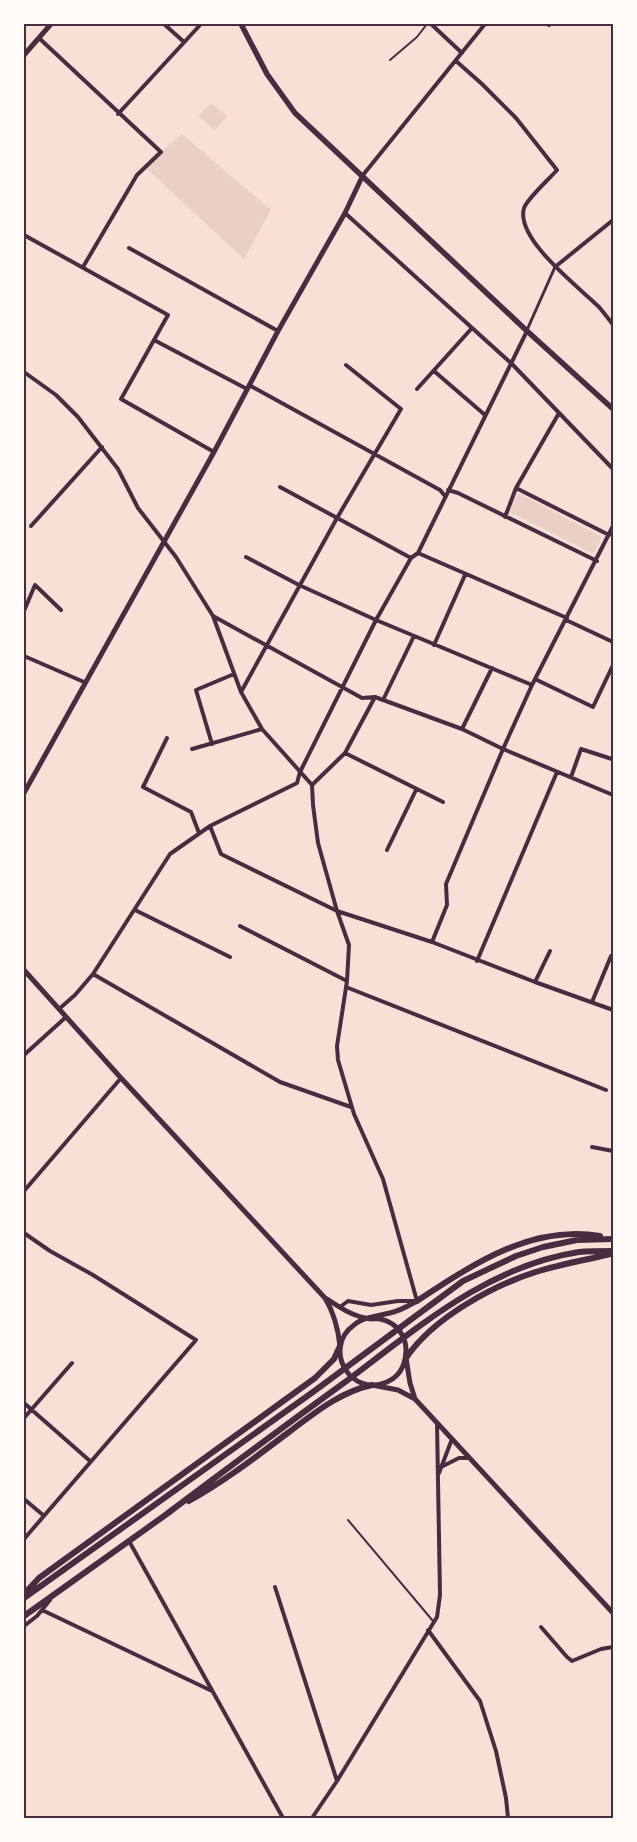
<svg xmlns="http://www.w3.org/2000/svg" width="637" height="1842" viewBox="0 0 637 1842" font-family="Lato,sans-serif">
  <rect width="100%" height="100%" fill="#f7e1d7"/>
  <path fill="#ebcfc5" d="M211,103L227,116L215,130L198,116Z
    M182,134L271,210L244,259L147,169L165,148Z
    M518,493L602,537L594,554L509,512Z"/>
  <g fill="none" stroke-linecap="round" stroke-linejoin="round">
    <path stroke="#4a2c40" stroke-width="2" d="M390,60L417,37L427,24
      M348,1520L433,1621"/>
    <path stroke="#4a2c40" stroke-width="3" d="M527,330L555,267"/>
    <path stroke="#4a2c40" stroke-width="4" d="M164,24L184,42
      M431,24L462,53
      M549,25L550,24
      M39,38L161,152L137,175L83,267
      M456,61L482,84L516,118L557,170C550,178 527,199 524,208C515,239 579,287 599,307C604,313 609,319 613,325
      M118,114L201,24
      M363,175L485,24
      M345,213L512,364L613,469
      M24,235L168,315L121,399L214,452
      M129,248L278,331
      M555,267L613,220
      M154,340L247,389
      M434,371L485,415
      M24,372L56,395L78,417L118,469L138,508L176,557L213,616L241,692L262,729L312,785L313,805L318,843L337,911L349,945L347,981L337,1046L338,1060L354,1114L383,1179L417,1301H398L371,1305L348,1301L340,1307
      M249,385L440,490L445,496
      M417,389L472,328
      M280,487L411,558
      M516,488L609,535
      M448,490L458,493L597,561
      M505,517L516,488L559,413
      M31,526L102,447
      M418,553L567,618
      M246,557L299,585L376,620L532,685
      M24,611L35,585L61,610
      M213,616L362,698L375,697L462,729L503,749L613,795
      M566,620L613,642
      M434,645L465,575
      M24,656L84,682
      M537,680L593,707L613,665
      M241,692L337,518L401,409L346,365
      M383,700L414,636
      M462,729L492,668
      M167,738L143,787L191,812L199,833
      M212,744L196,690L234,674
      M192,749L262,729
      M345,753L443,802
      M571,777L581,749L612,759
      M312,785L345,753L375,697
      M210,826L221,854L337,911L432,942L535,982L613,1010
      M387,850L416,790
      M135,910L230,957
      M240,926L347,981
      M432,942L447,905L446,884L503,749L532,685L613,526
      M477,961L557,772
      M93,974L280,1082L351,1107
      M535,982L550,951
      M346,987L606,1090
      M592,1002L611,956
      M59,1009L75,995L93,974L170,854L210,826L297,783L300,772L376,620L411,558L418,553L527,331
      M24,1055L66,1017
      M592,1147L613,1151
      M24,1191L121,1078
      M24,1233L50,1251L93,1275L196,1340L24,1539
      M24,1403L90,1461
      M24,1418L72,1363
      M441,1467L459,1458H469
      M439,1473L452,1439
      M24,1499L43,1515
      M129,1541L283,1818
      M275,1587L337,1781
      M42,1610L212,1691
      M24,1626L37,1616L50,1600
      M541,1627L567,1657L572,1661L601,1649L613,1647
      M428,1630L480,1701L496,1751L506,1798L508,1818
      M312,1818L337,1781L437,1617L440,1595L437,1423"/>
    <path stroke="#4a2c40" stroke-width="5" d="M24,55L51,24
      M24,793L214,452L278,331L345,213L363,175
      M24,970L121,1078L325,1298C334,1313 338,1327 340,1346
      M327,1299C339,1307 351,1315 365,1318C370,1320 375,1318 380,1319C388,1320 397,1326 401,1333C408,1344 407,1355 403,1366C400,1373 394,1379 387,1382C350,1398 322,1348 354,1325C363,1317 378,1316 390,1313C400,1311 408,1306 417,1301
      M406,1358L410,1383L415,1399
      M372,1385L398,1390L415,1399L613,1613"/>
    <path stroke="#4a2c40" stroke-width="5.5" d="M241,24L267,74L295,113L527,331L613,409"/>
    <path stroke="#4a2c40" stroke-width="6" d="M417,1301C472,1265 531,1224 600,1236
      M406,1358C433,1318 493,1285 539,1271C562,1264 586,1260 610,1254
      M189,1501C225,1481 257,1456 289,1432C316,1412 340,1392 372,1385
      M168,1513C225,1470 283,1427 341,1385C414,1331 486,1266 579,1252C590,1251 602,1251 613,1251
      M24,1594L39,1578L315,1378L334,1359L340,1346
      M24,1598L313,1392L463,1281L516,1256L543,1247L577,1240L613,1239
      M24,1616L171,1511"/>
  </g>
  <rect width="637" height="1842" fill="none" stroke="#fffaf5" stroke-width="50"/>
  <rect x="25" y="25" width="587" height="1792" fill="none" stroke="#4a2c40" stroke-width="2"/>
</svg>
